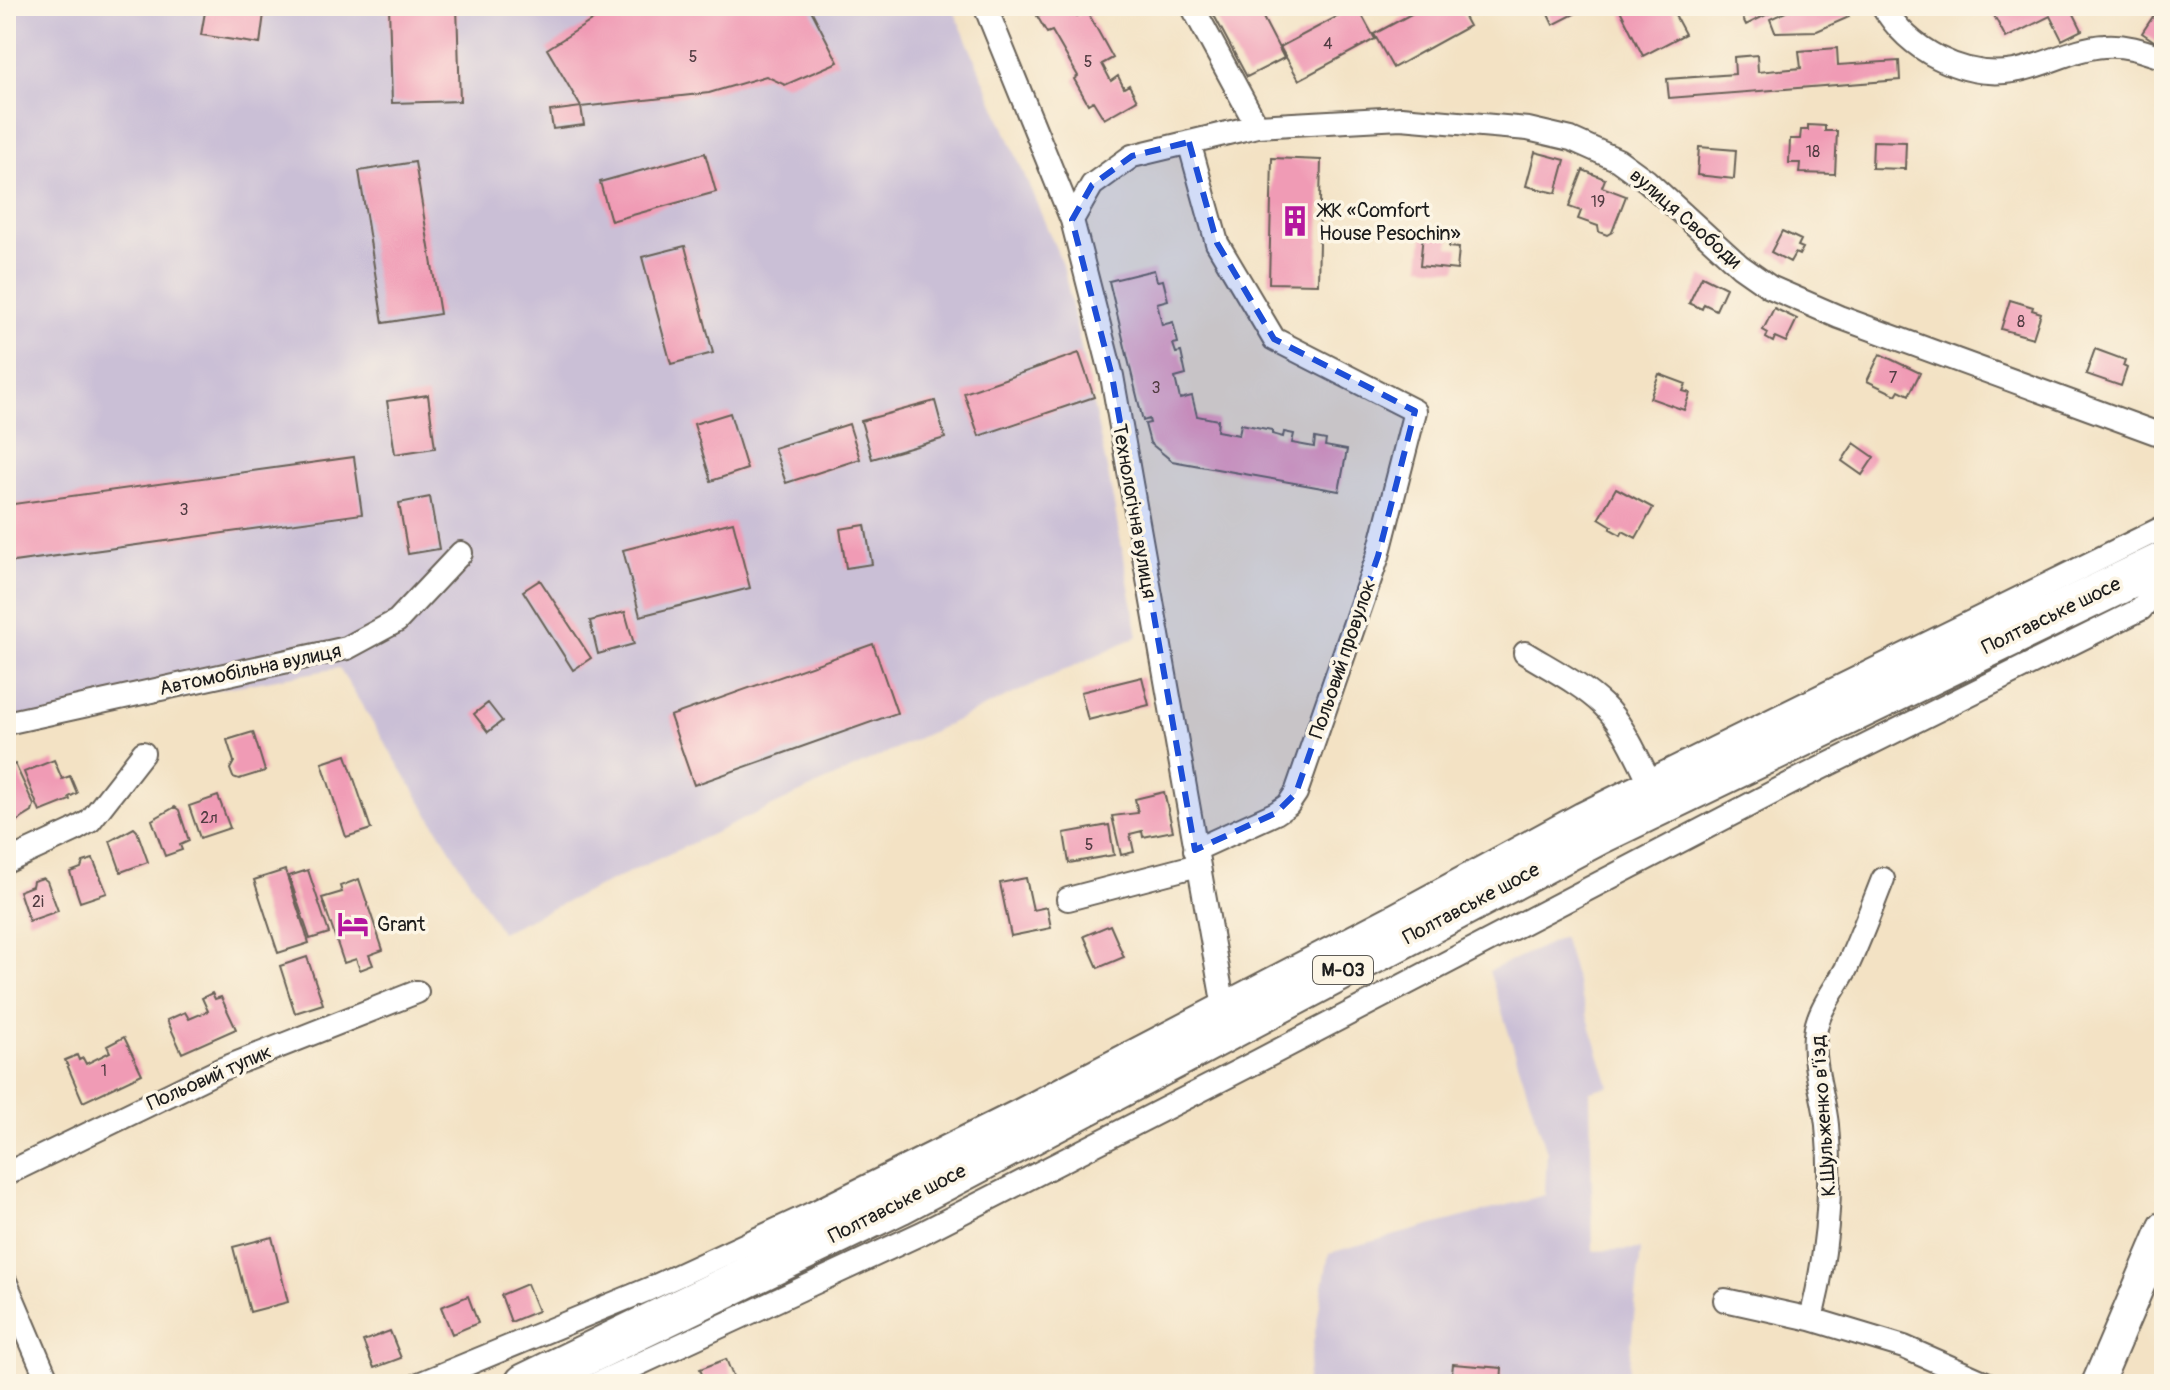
<svg xmlns="http://www.w3.org/2000/svg" width="2170" height="1390" viewBox="0 0 2170 1390" font-family="Pangolin,sans-serif">
  <rect width="100%" height="100%" fill="#fcf5e5"/>
  <filter id="ink" filterUnits="userSpaceOnUse"><feTurbulence type="fractalNoise" baseFrequency=".0125" numOctaves="2"/><feDisplacementMap in="SourceGraphic" scale="16" xChannelSelector="R" yChannelSelector="G"/><feConvolveMatrix kernelMatrix="1 2 1 2 8 2 1 2 1" color-interpolation-filters="sRGB"/></filter>
  <filter id="wash" filterUnits="userSpaceOnUse"><feTurbulence type="fractalNoise" baseFrequency=".006" numOctaves="4" result="noise"/><feDisplacementMap in="SourceGraphic" scale="32" xChannelSelector="R" yChannelSelector="G"/><feGaussianBlur stdDeviation="1.8" result="paint"/><feColorMatrix in="noise" values="0 0 0 0 0 0 0 0 0 0 0 0 0 0 0 0 0 1.4 0 .05"/><feComposite in="paint" operator="in"/></filter>
  <g filter="url(#wash)">
    <rect width="100%" height="100%" fill="#f3e2c4"/>
    <path fill="#cabfd6" d="M6,6H952L1063,265L1110,483L1138,636L501,932L339,668L6,727Z
      M1563,937L1609,1086L1590,1091L1593,1251L1641,1249L1627,1384H1306L1329,1253L1545,1195L1547,1152L1489,971Z"/>
    <g id="blocks">
      <path fill="#f09bb5" d="M206,6H265L260,44L201,35Z
        M389,6H457L460,101L392,103Z
        M615,6H809L838,62L785,85L766,76L709,93L581,107L547,49Z
        M1039,6H1072L1077,16L1087,11L1113,58L1102,64L1111,81L1118,76L1124,88L1129,85L1137,100L1104,119L1093,101L1088,104L1074,79L1078,76L1052,31L1047,33L1037,16L1043,13Z
        M1209,6H1257L1284,58L1247,77Z
        M1357,6L1375,39L1299,80L1280,47Z
        M1426,6H1458L1469,26L1393,68L1374,34Z
        M1544,6H1590L1553,25Z
        M1618,6H1670L1685,34L1643,56Z
        M1737,6H1771L1776,10L1746,25Z
        M1799,6H1844L1849,17L1817,31L1775,32L1770,19Z
        M1989,6H2070L2082,30L2062,40L2050,16L2006,38Z
        M2160,6H2164V40L2160,45L2142,33Z
        M1837,48L1838,65L1899,61L1900,80L1669,98L1667,79L1735,74L1734,57L1757,55L1758,72L1801,68L1799,51Z
        M581,107L584,125L553,129L550,111Z
        M1808,125L1825,126V131H1837L1835,174L1799,173L1800,163H1789L1790,139H1800L1801,130H1808Z
        M1873,141L1906,142L1905,169L1872,168Z
        M1699,147L1736,150L1734,179L1697,175Z
        M1535,152L1565,160L1556,193L1526,186Z
        M705,153L716,192L611,221L600,182Z
        M1272,158L1321,160L1318,284L1269,283Z
        M415,162L440,314L383,323L359,171Z
        M1583,170L1605,179L1602,187L1626,196L1612,232L1607,235L1599,232L1598,226L1578,219L1581,211L1569,207Z
        M1782,231L1801,240L1798,246L1803,248L1799,255L1795,253L1790,262L1771,252Z
        M1423,234L1450,236L1449,247L1459,248L1457,270L1420,266Z
        M685,246L713,353L671,364L642,257Z
        M1154,270L1157,281L1163,280L1168,300L1157,303L1162,325L1173,322L1178,343L1173,344L1176,353L1181,352L1186,375L1175,378L1180,399L1192,396L1197,416L1218,420L1217,431L1239,435L1241,424L1272,430V434L1283,437L1284,432L1294,434L1292,443L1314,447L1315,438L1326,440L1325,446L1347,450L1339,491L1172,461L1150,443L1145,424L1150,423L1149,419L1143,421L1109,281Z
        M1702,276L1726,288L1716,310L1704,304L1702,309L1689,303Z
        M2010,300L2033,307L2032,310L2041,313L2033,338L2001,329Z
        M1774,308L1797,319L1786,342L1775,337L1773,342L1766,338L1768,333L1763,330Z
        M2095,349L2125,360L2123,366L2127,368L2121,386L2086,374Z
        M1079,353L1094,397L979,436L964,393Z
        M1880,354L1920,373L1909,395L1899,390L1896,395L1867,381Z
        M1659,374L1686,384L1683,391L1690,393L1684,410L1650,398Z
        M428,395L435,448L395,454L387,401Z
        M935,401L945,438L872,459L861,421Z
        M730,413L747,469L711,481L694,424Z
        M849,424L860,459L786,483L774,448Z
        M1854,443L1874,457L1862,475L1842,461Z
        M354,457L362,514L6,563V505Z
        M1616,488L1653,508L1636,538L1623,531L1621,535L1610,529L1612,526L1599,518Z
        M430,497L439,549L408,554L399,503Z
        M733,522L750,588L640,616L623,550Z
        M865,525L872,564L846,568L840,529Z
        M540,580L591,658L573,670L523,591Z
        M625,612L634,644L598,654L590,621Z
        M873,644L897,713L694,785L670,716Z
        M1142,677L1149,705L1088,720L1081,692Z
        M488,703L502,721L488,732L474,714Z
        M253,732L265,771L239,779L233,777L230,769L234,762L227,740Z
        M346,755L371,829L346,837L322,763Z
        M54,760L62,779L70,776L77,793L69,797L70,800L40,812L24,772Z
        M15,764L34,805L32,812L9,826L6,820V768Z
        M1164,792L1173,831L1143,837L1142,831L1130,834L1134,852L1121,855L1112,816L1138,813L1135,799Z
        M218,796L230,828L200,838L189,806Z
        M175,807L179,810L189,841L180,845L182,850L165,856L152,820Z
        M1109,825L1114,855L1069,863L1064,833Z
        M134,828L137,831L148,862L121,872L110,841Z
        M93,859L107,893L80,902L70,872L81,868L83,862Z
        M285,870L309,943L278,953L254,880Z
        M308,870L329,933L310,939L289,876Z
        M43,878L47,881L58,911L29,921L19,891L32,886L33,881Z
        M1026,878L1033,910L1047,907L1051,928L1011,936L1000,883Z
        M359,879L383,950L369,955L373,965L360,970L356,959L344,963L322,898L342,892L340,886Z
        M1110,925L1124,957L1098,968L1084,936Z
        M307,957L323,1004L295,1013L280,966Z
        M212,993L215,999L221,997L236,1029L182,1053L167,1020L185,1012L189,1019L208,1011L202,998Z
        M124,1037L142,1074L83,1102L65,1060L77,1055L79,1060L83,1058L86,1064L110,1052L107,1046Z
        M272,1237L288,1302L250,1312L233,1247Z
        M527,1284L538,1311L511,1322L501,1295Z
        M468,1296L478,1323L452,1334L441,1307Z
        M390,1331L401,1358L374,1368L363,1341Z
        M6,1354L18,1384H6Z
        M726,1359L736,1384H706L700,1369Z
        M1453,1364L1502,1368L1501,1384H1451Z"/>
    </g>
  </g>
  <g filter="url(#ink)">
    <use href="#blocks" fill-opacity="0" stroke="#676157" stroke-width="2"/>
    <g fill="none" stroke-linecap="round" stroke-linejoin="round">
      <defs>
        <path id="street" d="M985,6L1072,220L1112,376L1225,1013
          M1192,6L1257,126
          M1883,6C1908,50 1963,79 2014,71C2045,66 2073,48 2104,46C2125,44 2144,51 2164,58
          M1189,142L1217,243L1274,339L1415,411L1378,556L1296,793L1288,805L1276,813L1195,850
          M1072,220L1092,185L1132,156L1257,126L1401,118L1528,129L1571,139L1618,160L1647,181L1740,266L1770,287L1839,317L2164,436
          M1525,653C1551,669 1581,684 1603,705C1624,725 1636,755 1649,780
          M6,723L347,648L397,621L461,553
          M6,862L73,831L90,821L143,753
          M1068,899L1198,865
          M6,1174L222,1069L417,992
          M6,1283L49,1384
          M1725,1300L1811,1319L1904,1347L1988,1384
          M1811,1319C1827,1255 1833,1191 1827,1125C1824,1096 1812,1065 1815,1035C1817,1010 1835,990 1846,969C1860,940 1871,909 1883,879
          M419,1384L649,1289L813,1213L1020,1110L1396,914L1581,814L2164,527
          M596,1384L922,1233L1258,1061L1801,778L2141,609L2164,581"/>
        <path id="secondary" d="M2097,1384L2164,1227"/>
        <path id="highway" d="M525,1384L899,1204L1597,835L2164,562"/>
      </defs>
      <use href="#street" stroke="#676157" stroke-width="26"/>
      <use href="#secondary" stroke="#676157" stroke-width="34"/>
      <use href="#highway" stroke="#676157" stroke-width="44"/>
      <use href="#street" stroke="#fff" stroke-width="22"/>
      <use href="#secondary" stroke="#fff" stroke-width="30"/>
      <use href="#highway" stroke="#fff" stroke-width="40"/>
    </g>
  </g>
  <path fill="#1d4ed8" fill-opacity="0.2" stroke="#1d4ed8" stroke-width="6" stroke-dasharray="16 10" stroke-linejoin="round" d="M1189,142L1217,243L1274,339L1415,411L1378,556L1296,793L1276,813L1195,850L1112,376L1072,220L1092,185L1132,156Z"/>
  <defs>
    <symbol id="building-bare" viewBox="-9 -9 18 18"><path d="M-4-6H4V6H1V3H-1V6H-4ZM-2.5-4.3h1.7v1.8h-1.7ZM.8-4.3h1.7v1.8H.8ZM-2.5-1h1.7V.8h-1.7ZM.8-1h1.7V.8H.8Z" fill="#b5179e" stroke="#fcf5e5" stroke-width="2.5" paint-order="stroke"/></symbol>
    <symbol id="hotel-bare" viewBox="-9 -9 18 18"><path d="M-6-4.5h1.5V1H6V5H4.5V3h-9V5H-6ZM-4 0a1.8 1.8 0 1 1 3.6 0ZM.5 0V-2.5h3Q6-2.5 6 0Z" fill="#b5179e" stroke="#fcf5e5" stroke-width="2.5" paint-order="stroke"/></symbol>
  </defs>
  <g fill-rule="evenodd">
    <use href="#building-bare" x="1273" y="199" width="44" height="44"/>
    <use href="#hotel-bare" x="331" y="902" width="44" height="44"/>
  </g>
  <g text-anchor="middle" stroke-width="7" stroke-linejoin="round" paint-order="stroke">
    <g font-size="16" fill="#513c42">
      <text x="1328" y="49">4</text>
      <text x="693" y="62">5</text>
      <text x="1088" y="67">5</text>
      <text x="1813" y="157">18</text>
      <text x="1598" y="207">19</text>
      <text x="2021" y="327">8</text>
      <text x="1893" y="383">7</text>
      <text x="1156" y="393">3</text>
      <text x="184" y="515">3</text>
      <text x="209" y="823">2л</text>
      <text x="1089" y="850">5</text>
      <text x="38" y="907">2і</text>
      <text x="104" y="1076">1</text>
    </g>
    <rect fill="#fcf5e5" stroke="#5f5d58" stroke-width="2" x="1313" y="956" width="60" height="28" rx="6"/>
    <g font-size="18" font-weight="bold" fill="#1c1c1c">
      <text x="1343" y="976">М-03</text>
    </g>
    <g font-size="20" fill="#1c1c1c" stroke="#fcf5e5" text-anchor="start">
      <text x="1319" y="217">ЖК «Comfort<tspan x="1319" dy="23">House Pesochin»</tspan></text>
      <text x="377" y="931">Grant</text>
    </g>
    <g font-size="20" fill="#1c1c1c" stroke="#fcf5e5">
      <text transform="translate(1686 218) rotate(41)" y="7">вулиця Свободи</text>
      <text transform="translate(1135 511) rotate(80)" y="7">Технологічна вулиця</text>
      <text transform="translate(2051 615) rotate(-26)" y="7">Полтавське шосе</text>
      <text transform="translate(1342 659) rotate(-71)" y="7">Польовий провулок</text>
      <text transform="translate(250 669) rotate(-12)" y="7">Автомобільна вулиця</text>
      <text transform="translate(1471 903) rotate(-28)" y="7">Полтавське шосе</text>
      <text transform="translate(209 1077) rotate(-24)" y="7">Польовий тупик</text>
      <text transform="translate(1823 1116) rotate(-94)" y="7">К.Шульженко в’їзд</text>
      <text transform="translate(897 1203) rotate(-27)" y="7">Полтавське шосе</text>
    </g>
  </g>
  <rect width="2170" height="1390" fill="none" stroke="#fcf5e5" stroke-width="32"/>
</svg>
